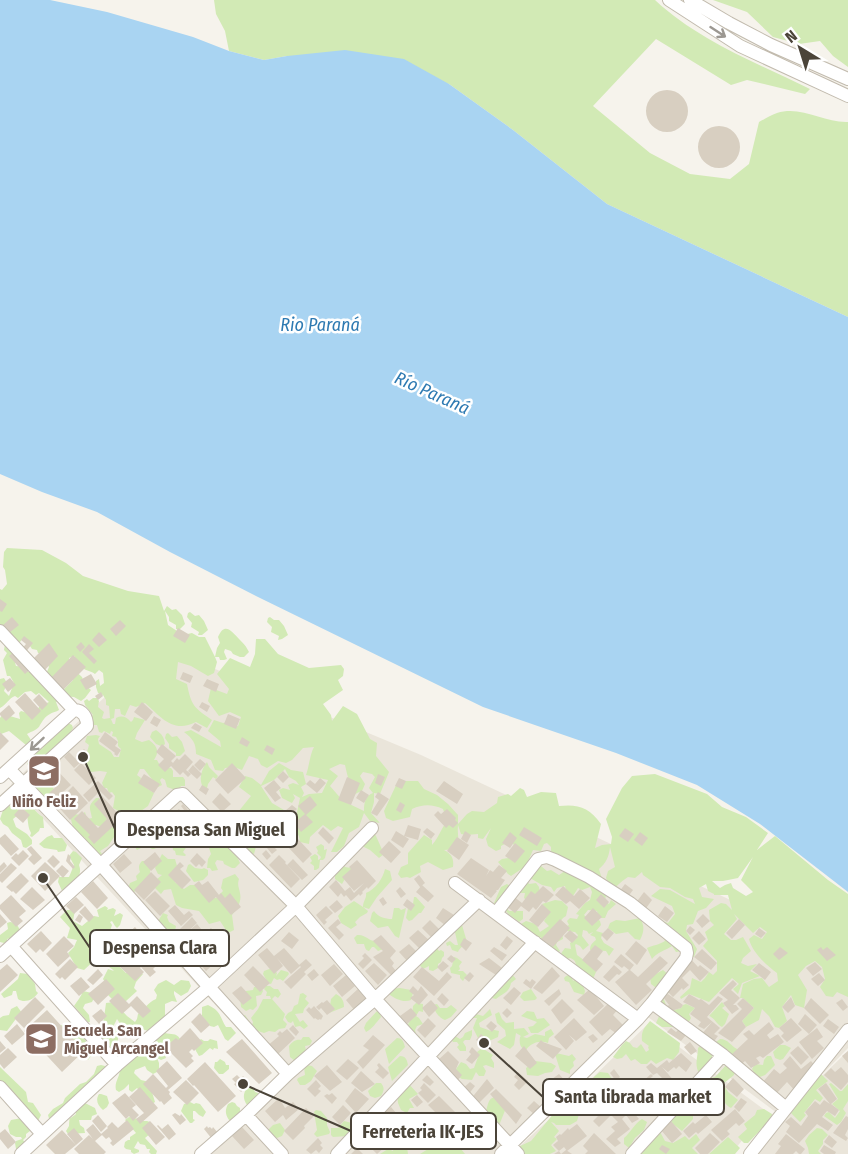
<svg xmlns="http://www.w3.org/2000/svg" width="848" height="1154" viewBox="0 0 848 1154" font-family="'Fira Sans Condensed',sans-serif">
  <rect width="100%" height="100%" fill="#f6f3ec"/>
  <path fill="#eae5da" d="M160,646L421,755L848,955V1048L798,1099L848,1051V1154H749L781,1116L648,1017L496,1154H202L282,1077L11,784Z
    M648,1024L766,1111L731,1154H511L554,1115Z"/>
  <path fill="#d2eab5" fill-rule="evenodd" d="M214,0H655C699,41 757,63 810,89L805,94L747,80L731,85L656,39L593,106L650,153L690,174L730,179L749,164L759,122C765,119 771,115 777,113C801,105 824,123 848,122V317L607,204L513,130L449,84L287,56L264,60L229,51L225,31L216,14Z
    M713,0H848V67L833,56L820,41L799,44L773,37L747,12Z
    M7,548L42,550L66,563L83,576L128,591L159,596L164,611L167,606L172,610L176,609L182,615L185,624L180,629H176V625L169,621V617L165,611L168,625L183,635L192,633L199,637H205L215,657L217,648L220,643L218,637C225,621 232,632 240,640C244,644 246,646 249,652L244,657H240L233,654L231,651L225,649L224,652L227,659L224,660H220L219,657H215L217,662L214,673L208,676L191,666L178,662L176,679L187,684C191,705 194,708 212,720L207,728L196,722C173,734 161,717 145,703L136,707L130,705L125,716L121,714L120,709H115L114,718L111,719L113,724H115L116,718C122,715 127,717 131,722L133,720L134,717L145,720L137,733L135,739L142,742L149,740C157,746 160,751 154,760H157C160,767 164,767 171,768L173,771V777H183L185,780V786H181L178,791L167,787L165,780L162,778L160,780L162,785L158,787L144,769H140L137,775L141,778L139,783L154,793L148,806L131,818L113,808L115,796L112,792L109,793L107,788H104L102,783L107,772L100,771L91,772L85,763L89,758L87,752L89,745L85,742L87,736L96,735L100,736L98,739L99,744L111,752L114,757H119L121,749L118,746V741L116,737L112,736L113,732L111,731L110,734L104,731L102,733L99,732L97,725H94V728L90,731V717L93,715L85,705L84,701L87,699L89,701L93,698H97L99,701L98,707L104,712L102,718L104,719L110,718L109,706L106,705V700L103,695L98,693L96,687V681L99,679L100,686L104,683L103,673L99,670L95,674C91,671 88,671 84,669C80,666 77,660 74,656L69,658V665L82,677L85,685L91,690L85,698L81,701L74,697L61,696L64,689L73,680H54L46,674L49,667L43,655L38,653L37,650L32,649L24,637C15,648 12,652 16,666L26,667L28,672L32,671L58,701L56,702L59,710C56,712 53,712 50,714C44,717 43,721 40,725C38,730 32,731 27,734L33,743L26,745L9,731L1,734L0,732V718L3,714L20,719L19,713L21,711L31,714L35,712L40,706L49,702L39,693L36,695L31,691L25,692L18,698L15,696C9,698 6,705 0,708V679L4,678L7,683L4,691L9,696L14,683L10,676H7L3,660L7,653L4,650L5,644L0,641V589L2,590L7,584L5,570L3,567L4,552Z
    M190,612L195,616L199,615L204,621L208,630L202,635H198L199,632L191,627L192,623L187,617L188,613Z
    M270,617L274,620H279L284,626L288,635L282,639L278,640L279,636L271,632L272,627L267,622L268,618Z
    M256,639H265L278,654L309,668L341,665L344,669L343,676L338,680L343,690L323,704L331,715L332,721L343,706L357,714L370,739L377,743L376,756L389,772L380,794L374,793V802L371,813L380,823L370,821L364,813L359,827L349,833L344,846L337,852H331L343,828L338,826L331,831L323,825L310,837L309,844L300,842L299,836L292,828L288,839L283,842L270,838L269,831L257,843L254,854L246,851L244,842L234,837L223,820L232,813L238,812L251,796L239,787L245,776L252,778L261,785L269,771L279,763L291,770L303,772L306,784L301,787L304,793L302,797L309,794L322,793L328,780L306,775C309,767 310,754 314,747L303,748L292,760L286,763L278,761L267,768L261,765L258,759L249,756L242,770L234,767L225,768L223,771L215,770L211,760L196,754C196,743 193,739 184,732L191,730L221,747L220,741L208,731L214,720L223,723L229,722L233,727L238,726L241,717L230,712L219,716L208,701L211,688L227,694L229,689L217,674L230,658L250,667L255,654ZM340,764L345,765C347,776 351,786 353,796L357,793L362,791L365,784L360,776L363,772L372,774L375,777L369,788L373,793C365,796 364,803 364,811L343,801L330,786L338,776L329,769ZM285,769L289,777L296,781L299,785L293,783L288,785L290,790L283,788L279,790L282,798L292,803L295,798L293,794L300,798L296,817L272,803L261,786L274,780Z
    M68,723L72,725L73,728L70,733L71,736L49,754L48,752L46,756L44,754L40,760L33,766H29L27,764L33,752L43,748L44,743Z
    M156,730C162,734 164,737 165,744L163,746H161L156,744L150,737L152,732Z
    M168,733L172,737L177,736L182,742L185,751L180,756H176V753L169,748V744L165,738L166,734Z
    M207,762L209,767L218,776L216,779L213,777L208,784L207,788L204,789C198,780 201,770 207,762Z
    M655,774L707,794L722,807L746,817L768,833L757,850L775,836L828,880L848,894V997L837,992L833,997L826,996L820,987L825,979L822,967L815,961L806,966L798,975L807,990L804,1008L795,1005L791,995L782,1007L787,1021L779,1028L775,1027L769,1016L762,1009L759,1020L746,1027L742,1021L754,1008L743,998H740L743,984L754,979L762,978L769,987L778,981L777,973C766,965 752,952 749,939L754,935L762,939L767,932L760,927L753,933L734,914L737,919L724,934L731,940H736L743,937L751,951L743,958L741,963L748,966L757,964L750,971L760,976L742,983L738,994L733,989L739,984L732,978L709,1002L689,994L681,999L680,997L690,988L692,978L701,982L705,978L709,972L713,975L717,971V961L703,946L708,940L705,932L714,925L710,921L709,910L721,903L726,904L732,910L728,895H714V894L708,891L706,884L699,888L702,897L714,899L706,908L698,911L693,924L687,925L686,931L697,949L694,957L686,956L671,935L669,925L665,926L656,919L668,923L675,914L672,906L651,896L660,889L670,890L695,904L693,899L685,897L670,888L660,887L643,875L642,872L635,878L628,877C620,882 614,889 606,895L605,901L609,904L611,900L616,904L608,911L605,918H600L598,916L597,911L588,910L584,915L590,920L594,916L600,921L601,925L596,931L603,933L601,938L604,943L614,949L609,956L606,951L590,950C590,945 592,943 596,940L595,937L590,935L593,932L589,934L587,931L583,930L582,936L589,945L583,950L580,946L576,944L575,945L577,955L592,966L596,972L593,979L576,969C576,963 576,960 570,958L564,960L560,956L562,952L565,948L571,949L570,943L576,939L578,935L575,932L567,931L565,927L569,925L567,921L570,918L577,919L579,915L576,914L585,903L590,900L592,892L590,887L582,890L578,888L573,896L567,894L565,886L557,888L554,892L551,887L542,885L530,878L532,865L541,866L547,871L551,870L559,875L565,871L550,865L545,852H551V847L547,843L544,844L541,851L533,850L526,866L511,876L508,874L498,862L502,859L521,856L519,850L510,841L501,846V849L496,851L488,846L486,839L491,828L483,839L478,838V834L466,835L461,834L458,825C457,834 460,841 457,849L444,850C452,854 454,859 453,867L443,870L428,862L420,866L421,872L410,878L407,877L401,878L398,874L401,867L408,864V853L424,835L432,840V845C439,837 441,829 447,821L443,809C432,804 423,804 412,809L410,817L393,821L386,818L384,811L398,781H418L424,789L437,795L448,804L458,815V824L467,814L472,811L484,812L497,803L498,797L508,794L511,796L520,788L524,790L527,797L541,792L556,793L559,806C578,804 589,807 601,824L595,848L602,845L611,844L612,837L606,819L622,788L632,776ZM610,847L615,867L608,871L606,878L609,884L603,889L593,887L602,879L599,869C606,863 609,857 610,847ZM753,857L741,880L753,892L746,896L733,888L731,883L725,885L720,888L712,881H723L738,878Z
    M43,778L48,782V786H52L55,791V794L46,800C40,797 36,791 35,783L39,779Z
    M23,798C31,803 35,813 43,817L44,828H40L39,831L32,837L30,836L31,833C26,824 30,816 23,808V811L13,819L16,827L27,834L32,840V844L26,848L23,847L21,840L12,833L8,827L3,824L0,819L3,810Z
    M96,798H99L107,819L101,827L96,825L93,828L96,834L109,824L116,830L118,829L122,836L116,838L114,837L108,846L100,851L102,854L97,857L84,837H80L72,830L73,827L70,816L73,814L81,815L85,812L87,819L92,818C90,807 87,807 96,798Z
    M164,818L172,824L177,830L180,827L187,835L186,838L188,845L183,852L186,855L185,856L176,855L175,851L173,850L172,843L177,841L176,838L169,841L165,839L161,841L156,839L154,843L156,848L154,849H152L147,845L137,850L135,847L137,838L148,827L151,828L157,821Z
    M372,830L376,836L384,854L379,858L370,850L362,846Z
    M52,835L54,838H62L67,845L65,851L58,852L57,850L44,848L39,844L47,837Z
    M214,840C225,842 236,852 240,863L235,868H232L224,864L223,861L217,860L215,863L218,870L212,871L210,868H207L208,859L211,854L209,848L212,841Z
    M321,844L324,846V850L327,849L325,858L323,860H320L319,868L316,870H314V866L310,863L312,861L310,857L315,854L318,856V860L320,859L321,857L317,853L318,851L316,847Z
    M73,851L76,852L82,858L79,865C84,878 71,885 63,893L58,882L59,877H69L74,865L69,856Z
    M162,854L168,859H175L177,866L175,882L184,889L190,885H195L209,898H216L223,891L221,888L223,879L235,874L239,879C237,886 239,887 240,893C242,902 237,909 232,915L234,930L228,933L220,921L209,924L199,911L182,908L176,905L171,889L164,890L161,894L155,888L157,879L162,875L158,874L155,868Z
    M142,861H146L150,865C151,882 147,885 132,893L127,890L130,883L137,880L136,876L140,872C138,867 139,864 142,861Z
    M190,864L195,868L202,869L204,868L208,870V875L203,880L194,882L186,871L188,865Z
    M343,864L345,867L351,868L353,871L346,877L342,884L335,879V872Z
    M385,869L390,871L392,880L377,897L369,909L363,907L368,911L367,913L360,917L355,922L357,925L351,929L341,923L338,916L345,907L354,901L363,907C363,901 367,898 366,893C376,889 383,878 385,869Z
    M527,879L529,884L536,883L539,887L541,897L527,901L524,898L525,893H520L516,890Z
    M507,884L511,887L507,908L509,911H523V919L519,922C515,918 509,916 506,911L503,914L494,903L501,887Z
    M414,897H416L425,907L421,913H419L412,920L409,921L406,918L408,908L413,904Z
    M555,900L562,901L568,907L566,916L563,918L560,922L563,939L557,942L556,945L560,951L557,953L547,946L548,941L541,939V937L535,940L521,924L526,921L536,924L540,932L549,926L544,921L547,916L548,911L542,904Z
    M105,906L108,908L107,910L113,908L116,910L114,916L120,913L123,915L120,925L117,928L115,926L112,921L110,922L112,925L108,937L102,942L116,945L121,943L125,947L115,962L126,973L138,971L143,974L136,982L134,988L137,991L126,1001L112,999L107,994L109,989L103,979L108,969L114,971C109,965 102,965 96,959L84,970L77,968L68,953L74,947L77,940L67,938L70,928L60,917L67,910H75L73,921L82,926L94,916L99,917L97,910Z
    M394,908H399L401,910L406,908L399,938L395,936L388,926L378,928L370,921L372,913L374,911C378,917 385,919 392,919Z
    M163,913L168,915L167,917L169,922L176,926L175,931L170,937L157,923Z
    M640,918C645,926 644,932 640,940L635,939L628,932L616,934L608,928L610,923L616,920L625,921Z
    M10,922L16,923L20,930L13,939L11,938L7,939V942L4,943L0,942V935L8,929L7,923Z
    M462,925L467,942C464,946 460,947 458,952L452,950L450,945L447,946L446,943L450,941L455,945H458L454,928L460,926Z
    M659,930L682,951L676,952L672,946C666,950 656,953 652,959L647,948C653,945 659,945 665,941Z
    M357,935C365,934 369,941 375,941L383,949L378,951L374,947H372L369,951C365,950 365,947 364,944H357L354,938Z
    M436,947L439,951L441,950L444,952V956L442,958L441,962L438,964V968L433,971L429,970V966L423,969L416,961Z
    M454,957L457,958L462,962L459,966L460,969L458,971H463L467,975L463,981L460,978V975L451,973L450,968L452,966Z
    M272,968L277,973L276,976L281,970L288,972L289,974L283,981L280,979L277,980L274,978L271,984L268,983L263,974L264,971Z
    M663,970L669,975L663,997L666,1005L660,1012L655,992V987L651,984L650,977Z
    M510,972L516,979L511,983C509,993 503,993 496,999L492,998V991L503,985L504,982Z
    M20,973L28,974L35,984L36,991L38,993C34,999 25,1004 18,999L16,991H13L12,995L4,998L1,994L18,979Z
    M571,974L573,981L576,978L581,980L585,991L584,995L574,992L569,982L565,981L564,978L566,976Z
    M166,980L174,985L181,980L189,981L191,986L188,992L181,996L174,991V994L177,1002L172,1001L165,1004V1019L157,1022L152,1029L148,1031L142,1029L136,1036L127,1038L121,1032L119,1022L117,1019L113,1027H106L103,1025L106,1003L114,1002L127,1016L135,1022L137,1019L138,1014C146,1008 147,1003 156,999L157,995L154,990L158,984Z
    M266,986H270L274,989H278L281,994L278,998L275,996L272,999L285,1014L283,1020L287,1024L285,1028L279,1029L275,1032L269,1031L264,1033L252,1029L240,1017L245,1015L252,1025L253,1022L251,1018L258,1009L263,999H271L270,996H266L267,992L264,989Z
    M254,987H261L263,991L261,995L256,996L257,1006L253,1010L250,1009L246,1011L241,1007L240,996L246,991L253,990Z
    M400,988L411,990L413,993L411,1000C404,1003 395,999 389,994L390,989Z
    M531,989L537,998L535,1000L524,1001L520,997L523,992Z
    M83,991L92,993L94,998L92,1002L85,1004L83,1008L89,1015L90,1022H88L74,1006C77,1001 81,997 83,991Z
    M303,993L307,996L305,999L309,1003L304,1009L303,1013L295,1014L300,1022L303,1020L308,1026L304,1029L300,1026L295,1027L293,1021L291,1023L288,1022L285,1017L288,1013L292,1011L294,1006L298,1004L300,994Z
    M336,994C342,997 344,1001 344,1007L329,1013L331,999Z
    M722,1002L725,1006L722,1008L729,1014L725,1024L722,1027C716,1024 715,1018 709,1016Z
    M416,1003L423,1004V1012L419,1011L416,1016L419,1018L423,1024L417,1026L415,1030L416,1034L420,1037L419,1041L410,1032L411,1028L407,1026C410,1022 413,1011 413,1006Z
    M437,1004L440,1008H447L451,1005L457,1010L451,1017L445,1020C438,1017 435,1012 433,1005Z
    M686,1004L695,1008L689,1014L691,1018C688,1024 683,1028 677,1029L674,1027H662L656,1023L660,1014L681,1008L683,1005Z
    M208,1005C222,1012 219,1016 226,1027H231L236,1033L228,1041L225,1039L218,1025L214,1027L210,1026L202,1016V1007Z
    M17,1006L22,1013L18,1016L7,1031L0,1030V1018L3,1016L9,1015L11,1009Z
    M481,1007V1011L476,1014L483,1016L490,1009L492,1015L479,1023L480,1027L491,1031L490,1029L499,1031L498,1037L489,1041L478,1038L473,1028L477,1018H470Z
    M377,1011L380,1013L381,1017C376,1023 372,1029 366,1032L364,1028L366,1023Z
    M527,1011L534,1012L537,1019L544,1018L550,1025L538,1033H531L528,1027L533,1026L537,1022L521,1016Z
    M499,1012L502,1019L506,1023L514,1022V1029L524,1028L529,1034L523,1037L527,1038L535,1034L545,1036V1032L551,1029L554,1034L549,1038L548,1043C539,1040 531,1043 526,1050C520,1048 519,1043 520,1037L521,1036L516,1033L514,1045L510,1049L497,1042L506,1036L505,1030L497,1023L495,1014Z
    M650,1021L680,1043L679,1052L673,1060L667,1058L656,1064L651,1060L647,1064H641L635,1059L631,1061L626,1054L622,1058L617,1059L613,1057L622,1045L626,1041L630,1043L633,1047L637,1048L641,1044L646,1052L649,1050L648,1047L649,1046L642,1041C641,1031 644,1028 650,1021Z
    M76,1022L79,1029L73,1034L79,1033L83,1035C86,1044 91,1044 92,1055L88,1060L84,1058L82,1052L60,1025L66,1026L71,1023Z
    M100,1026L109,1033L115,1028L118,1029V1047L113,1050L110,1049L108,1041C103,1040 100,1036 97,1031Z
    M472,1030V1035L470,1040H465L463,1042L466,1047V1051H460L457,1047L459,1045L457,1042H453L450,1038L455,1036L460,1039L463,1037L465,1033Z
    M165,1033C171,1035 176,1032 180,1039L167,1047L164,1053L166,1058L161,1060L157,1058L159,1063V1071L153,1074L147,1070L145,1066L135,1070L134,1073L141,1080L149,1082L155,1102L152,1104L137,1088L132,1092L129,1090V1084L124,1089L119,1092L116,1090C114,1082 120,1077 120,1069L137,1051H144L154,1056C154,1045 150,1036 165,1033Z
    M303,1037H309L312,1041L310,1045L305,1046L307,1055L295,1061L290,1057L289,1046C292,1042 296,1039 301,1040Z
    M397,1038C403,1038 404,1043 405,1047L389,1064L385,1049Z
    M201,1039L204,1041H208L210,1039L217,1041L218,1049L214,1048L213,1050L210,1048L202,1055L199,1056L196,1051L194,1045Z
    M720,1039C728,1039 731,1046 737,1049L738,1058L729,1055L727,1049L718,1048L716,1042Z
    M702,1044L712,1051V1058L699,1073C694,1064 698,1057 698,1048Z
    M780,1045H785L791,1048L783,1059L780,1060L775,1058L773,1052Z
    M482,1048L493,1055L491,1058L494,1063V1068L486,1065L483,1066L486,1071L484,1076H479L476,1072L472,1080L462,1079L457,1076L456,1069L461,1062L466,1064L470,1069L474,1068L478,1057L477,1052Z
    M556,1053L569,1056L572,1054L576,1059L573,1062L574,1066L570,1070V1074L560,1070L555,1054Z
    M400,1056C406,1056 407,1060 408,1065L392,1081L388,1067Z
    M767,1056H771L775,1065L765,1075L757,1078L752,1069L755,1064L763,1065L764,1060Z
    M220,1059L225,1062L226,1065H229V1069L223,1074H219L214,1068L215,1062H217Z
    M535,1061L551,1063L556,1066L552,1072L545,1073L538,1076L527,1075L526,1068Z
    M728,1063L735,1071L734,1075L718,1088L709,1085L708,1079L715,1077Z
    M101,1065L105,1066L107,1071L50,1122L48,1115L53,1109L63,1103L65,1098L80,1084L86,1082L94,1074L97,1066Z
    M306,1065L312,1066L317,1071L311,1081L305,1085H300L297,1080L298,1078L305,1075L304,1067Z
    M0,1067L26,1092L28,1102L33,1103L41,1115L38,1121L0,1083Z
    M600,1072L608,1073L612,1079L606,1086L603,1083L597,1087H591C590,1079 594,1077 600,1072Z
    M819,1072L828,1081L816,1090L823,1098L820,1102L815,1099L804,1113L806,1115L800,1122L790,1112Z
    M407,1082L418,1094L409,1099L414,1108H410L407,1113L401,1110L398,1103L397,1093Z
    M376,1083H381C385,1088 384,1091 381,1096L375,1098L370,1096L368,1091Z
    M831,1083L840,1091H842L848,1084V1101L843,1109L846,1113L841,1122L837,1125L824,1116L826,1113L829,1112L835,1118L840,1111L832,1104L838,1099L829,1084Z
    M250,1087L253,1088L255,1092L258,1093V1098L251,1106L247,1105C243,1099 243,1095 246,1089Z
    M725,1087L728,1092L738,1100L731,1108C722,1103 723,1098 723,1089Z
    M99,1094H101L107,1096L109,1103L107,1107L103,1110C98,1106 95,1100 99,1094Z
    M495,1097L506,1108L498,1128L486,1111C488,1105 488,1098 495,1097Z
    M596,1098L601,1103C601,1111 597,1118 588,1115L585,1112L588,1106Z
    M81,1101L95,1108L97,1114L92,1116L91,1120H79L80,1125L84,1128L85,1133L68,1134L66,1131L69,1126C70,1115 68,1121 76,1114L75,1109Z
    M564,1101H569L580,1111L577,1121L570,1125H556L554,1123L551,1122L559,1131L554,1137L557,1139L551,1145L556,1151L550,1154H520L519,1153L520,1146L531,1141Z
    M190,1102L194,1104L196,1103L200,1104L206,1112L203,1117L199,1115L195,1111H193V1119L195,1120L192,1123H190L181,1111L184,1104Z
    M232,1102L235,1103L237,1106L240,1108V1113L233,1120H229C225,1114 225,1110 228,1104Z
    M680,1106L693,1116V1119L682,1131L673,1124L670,1119Z
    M764,1109L772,1114V1118L748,1143H744L738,1137L747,1129L744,1124L755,1115L757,1110Z
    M316,1110L321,1111L327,1118V1125L330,1132L329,1134L317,1137L314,1134L317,1130L314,1112Z
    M418,1112L426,1117L431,1112L440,1122L432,1128L420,1129L415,1148L408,1133L415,1123L411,1114Z
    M129,1117L138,1119L139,1121H147L150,1122L151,1133L145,1138L157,1151L156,1154H151L149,1152L150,1149H147L145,1145L140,1144L138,1141L134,1148L139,1150V1152L134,1154L131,1152V1150L126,1149L124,1147L125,1142L128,1140H130V1137L136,1133L125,1120Z
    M22,1118L26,1122L30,1131L26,1134V1137L23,1140L27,1145L18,1151L16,1149L15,1143L16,1141L22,1139L21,1137H16L10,1134L8,1126L11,1120Z
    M642,1119L647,1122L644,1130L635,1138L629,1148L624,1144V1138C631,1132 634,1124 642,1119Z
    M344,1121L352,1123L353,1127L352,1134L348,1136L333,1137L331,1135V1128H338Z
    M454,1121L459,1126L448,1135L447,1138L451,1137L465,1154H420L433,1146L424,1138L426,1134L433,1131L438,1126L442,1129L450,1122Z
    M280,1123L285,1130L282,1136L277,1138L269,1135L268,1130L273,1125Z
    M817,1128L822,1129L828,1135L823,1140V1144L818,1151L821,1154H809L808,1148L805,1141L809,1135Z
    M659,1130L665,1141L673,1143L685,1136L689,1140L696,1134L700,1140L692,1148L698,1154H636Z
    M728,1137L740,1148L735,1154H709Z
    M400,1144L407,1147L408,1154H380L388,1149L393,1151L394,1147Z"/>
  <path fill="#a9d4f2" d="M0,0H50L107,12L193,37L229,51L264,60L287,56L345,50L404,59L449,84L513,130L607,204L848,317V892L760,824L697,785L616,753L483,707L258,597L170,552L97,512L42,492L0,474Z"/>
  <path fill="#d8cfc1" d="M646 111a21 21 0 1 1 42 0a21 21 0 1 1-42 0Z
    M698 147a21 21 0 1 1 42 0a21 21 0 1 1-42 0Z
    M0,599L7,604L2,612L0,611Z
    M12,617L19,625L9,633L2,626Z
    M120,620L126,626L116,636L110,629Z
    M178,628L190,635L185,643L173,636Z
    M99,632L107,640L99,647L92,640Z
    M24,636L33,643L24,654L20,651L26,644L21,640Z
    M81,642L85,647L80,652L76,647Z
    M49,643L58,656L43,672L31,661Z
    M89,644L94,649L89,653L97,661L94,664L82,652Z
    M17,649L33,667L25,674L9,656Z
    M73,655L86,667L62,691L49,680Z
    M183,672L193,676L190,683L180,679Z
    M91,674L97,684L86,690L80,680Z
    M10,678L16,685L8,692L2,684Z
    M207,679L219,684L216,692L203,686Z
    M101,692L103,696L98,700L95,696Z
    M25,693L41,711L32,720L15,702Z
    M39,694L48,704L42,710L33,700Z
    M142,702L153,712L146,721L134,712Z
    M202,702L210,706L207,712L199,707Z
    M9,705L15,713L6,721L0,715V713Z
    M228,714L240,719L236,729L224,724Z
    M154,716L161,720L157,727L150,723Z
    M195,723L202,727L199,732L191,728Z
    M0,732L9,741L0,750Z
    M105,732L118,742L115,746L121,750L117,756L114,754L115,753L99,741Z
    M242,737L250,742L247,747L239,743Z
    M162,744L176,756L171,761L173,763L177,758L179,760L185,754L193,762L186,770L191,774L188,777L183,772L180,775L171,766L165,772L158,765L164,759L156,752Z
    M267,745L275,749L272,755L264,750Z
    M84,749L90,755L83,762L76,756Z
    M69,752L80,763L74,768L64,757Z
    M200,759L206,764L200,771L194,765Z
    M81,763L96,778L89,785L74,770Z
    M232,763L246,778L228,794L215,780Z
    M193,765L202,774L197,779L188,771Z
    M55,768L71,785L63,792L65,794L73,786L88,803L70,820L55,803L57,801L49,793L57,786L47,775Z
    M283,771L289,777L283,783L277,777Z
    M144,774L160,784L154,793L138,783Z
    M378,774L385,777L381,786L375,783Z
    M347,777L360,783L351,805L338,800Z
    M320,778L326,783L317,793L306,784L310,780L315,784Z
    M399,778L406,781L402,789L395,786Z
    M274,780L281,788L276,792L281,798L275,802L264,788Z
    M98,781L113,796L109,800L100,791L89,802L83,795Z
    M444,781L463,794L457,804L436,791Z
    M202,785L209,789L206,795L199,790Z
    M361,790L369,795L364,803L356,798Z
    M378,792L389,799L377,816L371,813L379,800L375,797Z
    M220,793L231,804L222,812L212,802Z
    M102,796L122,818L94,844L88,837L90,835L74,819L82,811L98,828L107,819L94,804Z
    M310,796L317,805L306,815L313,822L301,832L294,823L305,814L298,806Z
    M400,802L405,805L401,813L396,810Z
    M183,804L193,816L184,824L181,821L179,822L181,825L179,827L177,824L175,825L171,820L177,815L174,813L179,809L181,812L184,810L181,806Z
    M292,805L297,809L290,816L285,811Z
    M21,807L30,815L23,823L14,815Z
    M447,809L456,818L455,820L458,823L453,828L449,825L446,828L434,815L438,811L441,814Z
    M408,825L421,829L418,840L404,836Z
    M323,827L334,838L329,844L318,833Z
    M524,827L542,838L537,846L519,835Z
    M427,828L435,834L431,839L423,832Z
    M625,828L634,834L628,842L619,836Z
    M396,831L409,839L403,848L391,840Z
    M465,831L471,835L467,843L461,839Z
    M510,832L517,838L510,848L502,843Z
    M640,832L648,838L642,846L634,840Z
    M5,834L19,849L11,856L0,844V838Z
    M457,837L469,845L459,860L447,851Z
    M297,838L312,854L303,863L288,847Z
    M389,841L401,852L391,863L379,852Z
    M515,843L525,851L515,863L505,856Z
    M271,844L277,850L272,854L267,848Z
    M31,846L42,858L34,865L28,859L32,855L27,849Z
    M23,850L29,856L19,866L11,858L16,853L18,855Z
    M266,850L271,856L267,860L262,854Z
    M155,852L162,861L151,871L143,862Z
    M197,853L206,862L202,867L199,864L196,867L190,861Z
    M68,854L71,857L70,861L75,867L73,869L66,861Z
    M124,854L132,863L120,873L113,864Z
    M53,855L60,862L54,868L47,861Z
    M279,855L286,862L285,863L300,879L291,888L269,865Z
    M471,858L489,870L486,876L490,870L493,872L499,865L507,871L501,878L505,880L498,890H496L497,891L491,898L457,874Z
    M293,859L308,875L302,880L287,865Z
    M357,860L376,881L368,889L367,887L362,892L363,893L360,896L359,894L351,901L346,895L344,897L341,893L338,897L329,887L336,880L345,891L350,887L354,893L364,883L354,891L342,877L351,869L349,867Z
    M4,862L7,866L0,873V866Z
    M45,862L60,876L45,891L31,876Z
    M180,862L184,866L180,869L191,880L182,889L168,875Z
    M11,863L17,868L2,883L0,881V874Z
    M62,865L69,871L63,878L56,871Z
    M151,872L161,882L144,900L134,890Z
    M21,873L29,881L16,894L13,891L12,892L6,887Z
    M419,875L425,883L420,887L414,879Z
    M93,881L108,898L97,909L81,892Z
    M199,881L202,885L208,881L219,895L221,893L225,898L230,893L241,907L231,915L216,897L209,903L194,885Z
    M625,884L633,890L627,898L619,892Z
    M422,885L434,896L428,902L416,892Z
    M543,886L554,895L546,903L543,901L536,910L533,907L529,912L521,906L515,913L506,906L513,896L522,903L531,891L535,894Z
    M563,886L574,896L580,889L590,898L579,909L570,901L566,904L555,895Z
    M32,887L45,900L33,910L20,899Z
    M400,887L406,894L401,898L396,891Z
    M155,891L170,906L160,916L145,900Z
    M644,892L652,900L644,911L635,904Z
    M601,894L609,902L604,908L596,900Z
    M11,895L26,911L19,917L23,921L16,927L0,909V905Z
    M76,897L84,905L74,914L66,906Z
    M383,897L387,903L383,906L379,900Z
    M407,899L415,905L411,911L403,905Z
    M337,900L343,907L335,913L329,907Z
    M542,904L551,912L538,927L529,920Z
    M175,905L184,915L189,911L193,915L181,926L168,911Z
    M85,906L94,917L89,922L79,912Z
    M326,906L333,913L325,920L327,922L324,925L316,915Z
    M665,906L674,913L667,922L658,916Z
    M443,908L454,915L446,926L436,918Z
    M593,908L602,917L592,926L584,918Z
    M0,914L7,922L0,928Z
    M79,914L83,917L80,923L75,920Z
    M703,914L710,921L702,928L696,921Z
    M192,917L197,923L185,934L197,924L215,946L211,950L219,959L206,971L179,940L182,937L177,932Z
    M338,919L341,923L336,927L344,935L339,940L328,928Z
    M560,919L570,928L553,947L541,939Z
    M739,919L745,925L732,939L726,933Z
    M430,920L441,931L433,939L422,928Z
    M690,926L695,930L690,935L686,931Z
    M135,927L144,938L126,953L117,943Z
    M211,928L223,941L218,946L206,932Z
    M608,928L614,933L607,941L601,935Z
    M759,928L766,933L761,938L755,934Z
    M418,930L431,942L422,951L409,938Z
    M570,930L578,937L572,943L564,936Z
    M41,931L52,943L43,952L40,949L36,953L27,944Z
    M699,931L706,939L699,945L692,938Z
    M289,932L299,940L292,949L281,941Z
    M381,935L396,951L390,958L394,963L392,966L396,971L392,976L373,957L383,951L373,941Z
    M64,936L74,946L67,952L70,956L58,967L46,954Z
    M507,936L513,941L506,950L500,945Z
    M464,938L472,943L466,951L460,945Z
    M636,941L647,950L637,965L625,954Z
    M409,944L418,953L409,963L399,952Z
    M595,945L603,951L597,959L603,964L596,972L582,960Z
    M494,947L507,955L502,961L490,951Z
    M780,947L788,953L779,960L773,954Z
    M821,947L823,950L827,947L836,955L827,961L817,950Z
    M137,948L148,958L157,950L162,956L159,958L161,961L153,969L156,972L150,977L141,967L140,968L144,972L135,981L119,966Z
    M267,948L274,956L284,948L300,966L291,974L277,958L283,966L274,974L258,955Z
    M702,949L717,963L711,970L694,957Z
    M365,953L372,960L363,969L358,964L364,958L362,956Z
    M621,954L634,965L630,970L638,977L660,956L668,963L646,984L652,990L636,1005L615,982L629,970L624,966L622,968L614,962Z
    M451,955L456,959L452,963L447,959Z
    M689,957L698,967L700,965L709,972L700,981L690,970L682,978L689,985L683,990L682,988L673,997L666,990Z
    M489,958L502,968L496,975L479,964Z
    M70,959L78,967L65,980L62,977L60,979L55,974Z
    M306,959L312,965L304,972L306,974L291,989L284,982L301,967L299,965Z
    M443,961L449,966L442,972L437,967Z
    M815,962L822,969L813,976L806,968Z
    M374,963L387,975L378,985L365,971Z
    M759,963L771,972L765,980L752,970Z
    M7,964L18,975L0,992V970Z
    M334,964L343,974L330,986L321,975Z
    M614,965L622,972L619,975L617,974L609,982L603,977Z
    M253,966L270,983L260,992L244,975Z
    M422,967L439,981L447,972L452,977L434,996L413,977Z
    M552,967L560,976L542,994L533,988Z
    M98,969L103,975L93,985L87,980Z
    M314,969L319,975L312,981L307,975Z
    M470,972L474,976L469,982L464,978Z
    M819,973L825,980L818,986L811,979Z
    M346,975L355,986L342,997L333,986Z
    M81,977L90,987L79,996L70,986Z
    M106,979L115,989L98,1005L88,994Z
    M526,979L530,982L532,979L536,982L531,989L523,983Z
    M733,980L737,984L731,990L740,998L733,1005H736L739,1009L732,1014L723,1003L728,1000L719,993Z
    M241,986L252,998L243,1005L232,993Z
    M413,986L418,991L421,986L428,995L419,1005L410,998L414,995L409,991Z
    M514,987L521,993L511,1005L503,998Z
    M359,988L368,999L355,1011L346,1000Z
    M559,989L561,994L549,1006L544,1001Z
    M590,989L604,1006L594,1015L577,1000Z
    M118,993L129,1004L137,996L151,1011L143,1018L131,1006L122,1014L109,1001Z
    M442,993L449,1000L444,1006L437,999Z
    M668,994L683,1005L681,1008L667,1012L663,1009L669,1005L663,997Z
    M689,994L699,1000L701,999L709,1005L718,996L723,999L707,1017L720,1028L714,1034L718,1036L712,1044L700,1036L712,1022L704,1029L698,1026L701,1022L690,1014L695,1008L683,1002Z
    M35,997L45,1007L24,1028L14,1018Z
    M791,997L795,1006L788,1013L782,1007Z
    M743,998L754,1008L742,1021L746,1027L732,1042L718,1033L742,1009L737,1004Z
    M811,998L829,1015L820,1024L804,1008Z
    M562,999L574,1011L561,1024L551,1010Z
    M842,999L848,1007L843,1011L836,1003Z
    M327,1000L335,1009L327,1015L321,1008L319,1010L316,1007L322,1002L323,1003Z
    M431,1000L438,1008L429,1017L422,1008Z
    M611,1001L619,1008L613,1015L625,1027L617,1034L610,1029L602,1036L589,1022Z
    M314,1006L323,1016L321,1020L320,1019L318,1020L315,1018L314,1019L306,1010L309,1007L311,1009Z
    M411,1008L417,1015L407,1024L400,1016Z
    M507,1008L512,1013L507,1018L502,1013Z
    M101,1009L107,1016L99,1024L92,1016Z
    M47,1010L84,1051L62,1072L24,1031Z
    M200,1013L210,1025L201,1033L191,1022Z
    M805,1014L817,1025L809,1034L798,1024Z
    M428,1018L436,1026L425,1038L417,1030Z
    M574,1018L587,1032L576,1041L569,1035L574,1041L566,1050L554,1037Z
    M791,1018L802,1030L787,1042L781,1036L784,1033L779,1028Z
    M828,1019L839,1027L834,1034L823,1026Z
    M491,1021L497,1026L492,1032L486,1026Z
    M769,1022L774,1029L767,1035L770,1039L778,1034L784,1042L763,1058L760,1056L756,1058L760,1063L751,1068L745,1061L740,1065L732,1054L748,1039L743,1034L749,1030L754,1035Z
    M17,1024L25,1034L12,1045L4,1036Z
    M293,1025L299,1032L296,1036L289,1029Z
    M190,1028L203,1043L194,1051L192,1049L189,1052L193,1056L191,1058L194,1061L186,1068L165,1047L176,1038L178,1040Z
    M671,1028L676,1032L679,1029L686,1035L681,1041L667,1032Z
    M817,1028L823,1037L817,1041L824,1048L812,1059L799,1042Z
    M287,1029L295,1038L275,1057L266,1047L279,1036L277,1034L280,1031L282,1033Z
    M481,1034L491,1043L486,1048L476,1040Z
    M593,1034L598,1039L593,1043L588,1037Z
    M373,1035L385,1045L363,1069L357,1062L369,1050L363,1046Z
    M242,1039L272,1073L259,1084L226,1052Z
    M541,1040L543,1042L562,1049L553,1059L536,1046Z
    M0,1041L6,1048L0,1053Z
    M690,1042L697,1051L691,1055L684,1047Z
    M524,1046L537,1063L530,1069L515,1056Z
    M798,1046L809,1057L801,1065L790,1053Z
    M472,1047L480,1055L472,1064L466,1060L471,1054L469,1052Z
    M8,1048L17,1057L4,1069L0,1064V1055Z
    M448,1051L459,1062L456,1069L462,1075L457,1081L438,1060Z
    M848,1051V1063L842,1056Z
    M681,1053L692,1063L686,1072L679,1066L676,1069L674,1067L668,1072L662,1067L675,1082L670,1086L657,1073L653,1075L646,1067L651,1063L657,1068L667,1060L669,1063Z
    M790,1056L801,1069L811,1061L816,1067L796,1092L787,1082L776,1094L762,1083L774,1069L780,1074L787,1068L783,1064Z
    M348,1059L359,1068L347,1080L336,1071Z
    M167,1061L182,1078L168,1090L170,1092L169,1094L172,1098L164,1105L161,1101L160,1102L143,1084L153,1074L166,1088L168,1086L156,1071Z
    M205,1062L236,1096L218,1112L194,1085L193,1086L187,1079Z
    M379,1063L389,1073L383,1079L375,1072L379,1068L377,1065Z
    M327,1065L342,1082L330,1091L314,1076Z
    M841,1067L848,1075V1082L841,1090L824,1075L831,1068L835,1072Z
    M614,1069L620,1077L616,1081L610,1073Z
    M361,1071L375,1084L362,1092L351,1083Z
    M518,1072L528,1081L519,1090L514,1085L518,1080L514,1077Z
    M559,1074L566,1082L559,1087L552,1079Z
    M651,1074L653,1076L646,1082L653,1089L649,1093L645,1089L642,1093L655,1106L645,1115L627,1095L637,1088L639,1090L642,1086L640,1084Z
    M237,1075L241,1079L243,1076L250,1084L241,1092L234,1084L236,1083L232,1079Z
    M427,1075L434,1082L430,1086L422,1080Z
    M733,1078L744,1089L737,1097L725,1087Z
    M487,1079L494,1088L477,1105L470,1100Z
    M186,1080L199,1093L187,1105L173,1092Z
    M316,1080L321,1086L318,1089L321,1091L315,1097L307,1089Z
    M470,1082L475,1086L468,1095L461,1090Z
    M424,1083L436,1095L428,1103L418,1093L422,1090L420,1088Z
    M826,1083L837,1099L831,1104L839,1110L835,1116L827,1111L822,1117L833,1125L828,1131L817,1124L799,1143L786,1132L790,1126L785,1122L791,1117L801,1126L808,1116L805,1112L815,1101L820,1105L824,1100L830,1104L818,1089Z
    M140,1087L158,1108L140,1124L136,1119L144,1113L129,1097Z
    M355,1088L369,1099L356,1113L345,1101Z
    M496,1089L522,1115L516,1124L490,1094Z
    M125,1093L136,1105L132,1108L139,1115L133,1121L129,1116L126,1119L112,1103Z
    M332,1093L337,1098L332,1104L324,1096L327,1094L329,1095Z
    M417,1095L423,1102L417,1107L411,1100Z
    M439,1096L456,1113L445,1122L428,1105Z
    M279,1098L285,1108L293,1102L299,1109L286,1120L283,1115L275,1122L265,1111Z
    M741,1098L747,1102L739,1112L734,1107Z
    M628,1100L634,1107L631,1110L639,1119L632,1123L626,1115L622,1119L630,1129L617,1139L621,1143L615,1147L606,1139L615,1131L611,1127L618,1122L612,1116Z
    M534,1101L543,1109L535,1115L527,1108Z
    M713,1103L719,1110L711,1116L706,1109Z
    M343,1105L351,1113L340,1125L332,1117Z
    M608,1106L614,1112L599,1127L593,1121Z
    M391,1107L397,1114L389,1121L382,1114Z
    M306,1108L314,1116L304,1126L305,1128L293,1140L284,1131Z
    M735,1109L745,1121L739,1126L736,1123L727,1131L730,1134L722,1141L711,1130Z
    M175,1113L180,1116L181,1114L186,1120L180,1125L172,1115Z
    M400,1113L410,1124L402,1132L410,1140L402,1148L383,1129Z
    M98,1115L107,1126L101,1132L92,1121Z
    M706,1115L712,1122L698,1134L696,1132L689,1138L683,1131L693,1122L695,1124Z
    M846,1116L848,1117V1129L845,1135L848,1138L846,1141L833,1133Z
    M127,1120L134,1129L113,1146L110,1143L112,1141L109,1137L106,1139L101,1134L108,1128L107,1127L112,1122L118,1128Z
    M150,1121L165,1137L156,1145L142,1128Z
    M671,1121L682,1134L672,1143L661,1130Z
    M93,1124L102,1135L95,1141L106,1152L104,1154H79L74,1149L89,1135L93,1139L86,1130Z
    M168,1124L176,1134L169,1140L157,1126L158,1125L162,1129Z
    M577,1124L587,1136L567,1151L564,1147L559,1151L553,1145L558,1141L556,1137L560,1134L561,1135L568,1128L569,1130Z
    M207,1126L208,1128L210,1127L212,1129L213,1127L218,1133L212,1139L204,1129Z
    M242,1127L254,1140L244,1149L232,1136Z
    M74,1128L83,1139L76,1145L67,1134Z
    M5,1129L16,1142L8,1149L0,1139V1133Z
    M62,1130L76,1145L65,1154H55L46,1145Z
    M594,1133L616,1154H585L588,1151L583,1146Z
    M710,1133L720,1142L708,1154H700L695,1148Z
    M786,1134L805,1149L801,1154H799L796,1151L793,1154H775L781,1146L778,1144Z
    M829,1135L837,1142L832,1148L824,1142Z
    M318,1138L322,1143L320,1145L323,1148L319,1153L316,1150L311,1154L306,1150Z
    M382,1140L387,1145L377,1154L372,1149Z
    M662,1145L670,1149L666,1154L659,1149Z
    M824,1145L836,1152L835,1154H824L820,1151Z
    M357,1148L363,1154H351Z
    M566,1150L572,1154H554L559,1151L561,1154Z"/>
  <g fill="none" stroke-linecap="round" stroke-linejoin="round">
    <defs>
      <path id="minor" d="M669,0L740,46L848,96
        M690,0L729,23L771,45L848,79
        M0,631L74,710C83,710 87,717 87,726L0,805
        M9,769L101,865L209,987L288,1074
        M0,777L74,710
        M455,883L638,1019
        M496,913L538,859L547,857L555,860L589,877L630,903L686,948L687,953L686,958L652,1003L638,1019L501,1154
        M11,946L117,1065
        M0,956L177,795L183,794L296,906L375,999L518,1154
        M652,1003L723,1055L786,1108
        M0,1087L42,1134
        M246,1115L282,1154
        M21,1154L117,1065L209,987L296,906L372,828
        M201,1154L246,1115L288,1074L375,999L479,900
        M337,1154L535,942
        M632,1154L723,1055
        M750,1154L848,1030"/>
    </defs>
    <use href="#minor" stroke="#c2bbae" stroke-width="14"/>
    <use href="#minor" stroke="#fff" stroke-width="12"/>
  </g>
  <defs><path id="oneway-shaft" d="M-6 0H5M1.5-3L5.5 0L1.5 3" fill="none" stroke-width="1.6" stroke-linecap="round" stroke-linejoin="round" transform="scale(1.5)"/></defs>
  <g stroke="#9c9892">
    <use href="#oneway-shaft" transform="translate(718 32) rotate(33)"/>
    <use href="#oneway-shaft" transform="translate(37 744) rotate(137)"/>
  </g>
  <defs>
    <symbol id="school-square" viewBox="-11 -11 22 22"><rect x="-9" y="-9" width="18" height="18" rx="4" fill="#8d6e63" stroke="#fff"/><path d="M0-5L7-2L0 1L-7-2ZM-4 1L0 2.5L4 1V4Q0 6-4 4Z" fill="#fff"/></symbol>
    <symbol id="university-square" viewBox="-11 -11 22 22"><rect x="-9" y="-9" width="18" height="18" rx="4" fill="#8d6e63" stroke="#fff"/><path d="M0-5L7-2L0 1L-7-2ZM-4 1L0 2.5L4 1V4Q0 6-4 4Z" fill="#fff"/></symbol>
  </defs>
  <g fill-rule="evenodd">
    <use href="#school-square" x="25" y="752" width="38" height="38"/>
    <use href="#university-square" x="22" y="1020" width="38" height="38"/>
  </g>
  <g text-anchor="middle" stroke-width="5" stroke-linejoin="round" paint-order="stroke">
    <g font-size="16" font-weight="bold" fill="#785e54" stroke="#fff">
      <text x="44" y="807">Niño Feliz</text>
      <text x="64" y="1036" text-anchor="start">Escuela San<tspan x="64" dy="18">Miguel Arcangel</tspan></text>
    </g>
    <g font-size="18" font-style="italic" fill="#2e7ab2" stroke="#fff">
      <text x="320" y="331">Rio Paraná</text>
      <text transform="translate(432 393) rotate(24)" y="6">Río Paraná</text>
    </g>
  </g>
  <path fill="none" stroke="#4b4439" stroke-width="2" d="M83 757L115 829M43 878L90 948M484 1043L543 1097M243 1084L351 1131"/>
  <g fill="#4b4439" stroke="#fff" stroke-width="2">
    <circle cx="83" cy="757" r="6"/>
    <circle cx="43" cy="878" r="6"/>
    <circle cx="484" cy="1043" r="6"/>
    <circle cx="243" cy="1084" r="6"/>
  </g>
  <g fill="#fff" stroke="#4b4439" stroke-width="2">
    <rect x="115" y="811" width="182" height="36" rx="6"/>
    <rect x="90" y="930" width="139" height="36" rx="6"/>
    <rect x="543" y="1079" width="181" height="36" rx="6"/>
    <rect x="351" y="1113" width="145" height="36" rx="6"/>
  </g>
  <g font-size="18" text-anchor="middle" font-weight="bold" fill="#4b4439">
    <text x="206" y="836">Despensa San Miguel</text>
    <text x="160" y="954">Despensa Clara</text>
    <text x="633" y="1103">Santa librada market</text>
    <text x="423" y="1138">Ferreteria IK-JES</text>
  </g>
  <g transform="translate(800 48) rotate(322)" stroke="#ffffff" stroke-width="4.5" paint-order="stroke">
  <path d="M0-4.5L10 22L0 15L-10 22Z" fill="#4b4439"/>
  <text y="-9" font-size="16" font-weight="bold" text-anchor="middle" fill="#4b4439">N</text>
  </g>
</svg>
